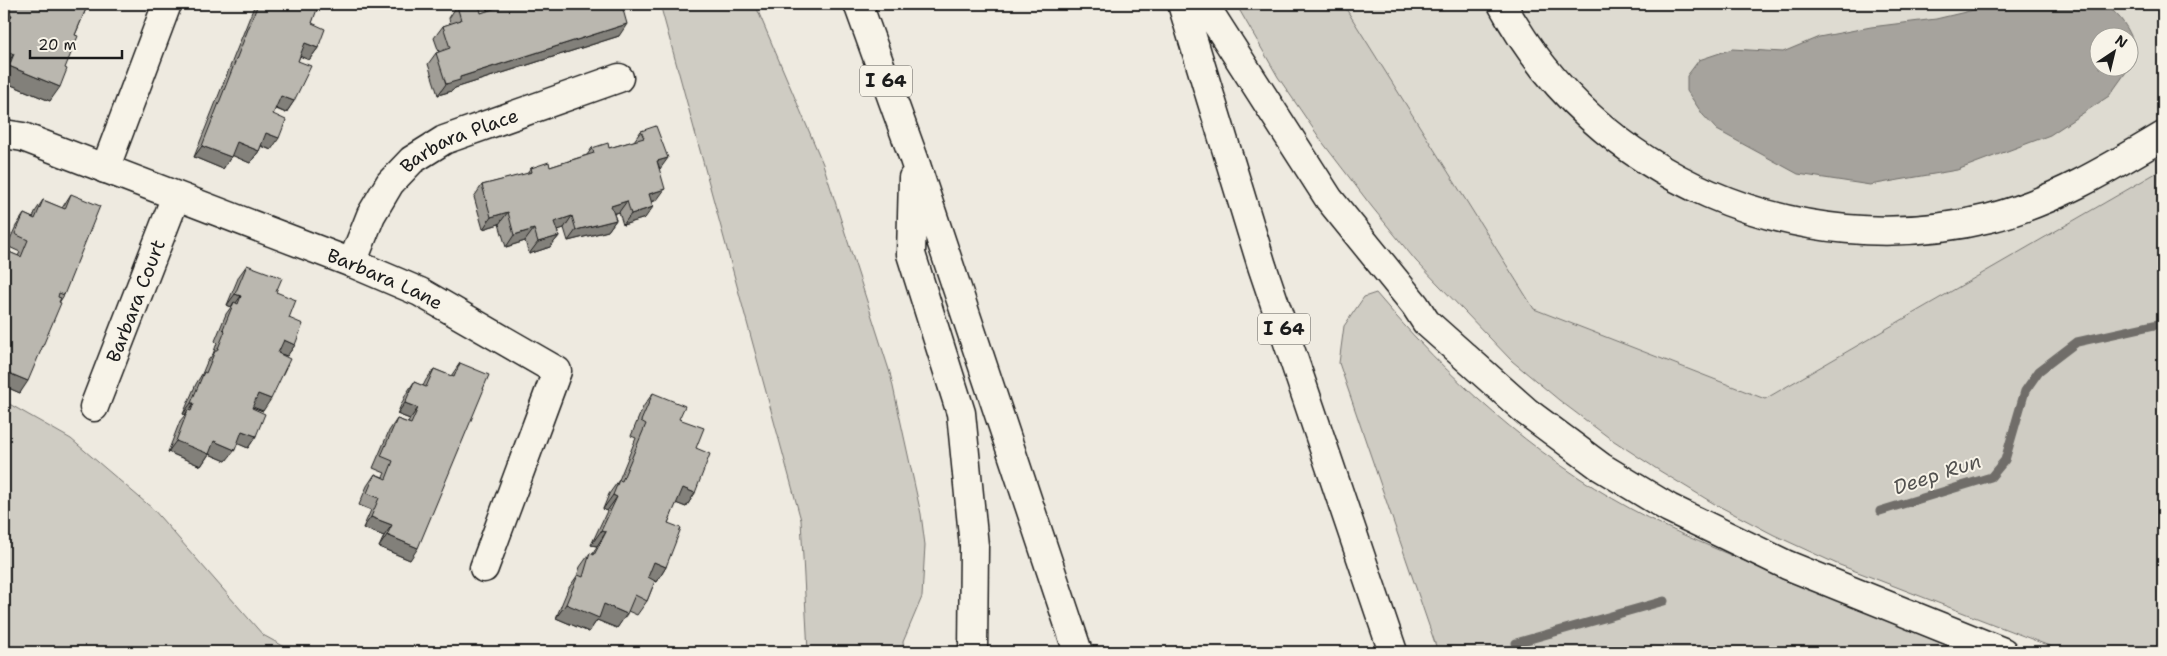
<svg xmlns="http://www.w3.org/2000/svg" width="2167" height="656" viewBox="0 0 2167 656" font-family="'Shantell Sans',sans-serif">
  <rect width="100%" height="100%" fill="#eeeae0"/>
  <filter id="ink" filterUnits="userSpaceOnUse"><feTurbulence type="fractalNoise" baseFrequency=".02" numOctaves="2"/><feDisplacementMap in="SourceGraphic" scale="10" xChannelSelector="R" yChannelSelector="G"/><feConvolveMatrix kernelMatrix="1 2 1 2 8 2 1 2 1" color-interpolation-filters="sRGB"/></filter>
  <g filter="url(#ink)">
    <path fill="#dedbd1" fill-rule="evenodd" d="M1343,4H2163V169L1765,399L1534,309ZM2100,38H2130V68H2100Z"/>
    <path fill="#cfccc3" stroke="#767470" d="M660,4H755L823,164L890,373L921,514L925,545L922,597L903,642L904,652H808L801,520Z
      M1236,4H1343L1534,309L1765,399L2163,169V652H2065L1837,564L1774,535L1713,503L1660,471L1608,437L1559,400L1512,361L1416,261L1372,207L1323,143L1278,77Z
      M1376,293C1449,379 1531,454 1631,509C1675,533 1722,551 1768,571C1833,598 1898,625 1963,652H1438L1339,363L1344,326L1364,297Z
      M4,401L71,439L153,509L263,635L294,652H4Z"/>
    <path fill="#a6a39d" stroke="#6f6d69" d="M1989,4H2099C2103,6 2109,8 2113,11C2127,23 2142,49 2130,66V38H2100V68H2129L2109,96L2050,135L1957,170L1870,185L1798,174L1717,130L1703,115L1687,91V76L1699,60L1732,49L1783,52L1819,37L1871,27L1936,19L1978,9Z"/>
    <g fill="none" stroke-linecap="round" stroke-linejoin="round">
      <path stroke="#6f6d69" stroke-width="9" d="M1880,511L1991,477L2005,460L2025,391L2039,371L2077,342L2163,323
        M1516,643L1664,601"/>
      <defs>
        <g id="minor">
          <path d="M1502,4C1595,178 1799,265 1990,218C2053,202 2108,169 2163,136"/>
          <path id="s1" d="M4,134L23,137L352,263L420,292L557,371L484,568"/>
          <path d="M105,169L167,4"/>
          <path id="s2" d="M352,263L371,215L390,183L412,160L444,140L619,78"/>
          <path id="s3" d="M94,407L176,196"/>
        </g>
        <path id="highway" d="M858,4L914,159L1078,652
          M1182,4L1262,266L1393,652
          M1204,4L1329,199L1415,305L1426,322L1527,412L1601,467L1669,508L1787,565L2003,652
          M913,178L911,254L961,413L974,546L973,652"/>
      </defs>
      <use href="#minor" stroke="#1c1c1c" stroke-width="31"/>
      <use href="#highway" stroke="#1c1c1c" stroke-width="31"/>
      <use href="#minor" stroke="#f7f3e8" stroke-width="28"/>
      <use href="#highway" stroke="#f7f3e8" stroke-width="28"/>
    </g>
    <path fill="#a09d96" stroke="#1c1c1c" d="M8,4H89L86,9L75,35L50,101L4,82V13Z
      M255,4H317L312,23L318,48L309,60L300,56L298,61L294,101L286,113L276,109L273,114L271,150L261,146L259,151L250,163L232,155L223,169L194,157Z
      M488,4H615L619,36L455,88L452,91L438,95L428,64L436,53L439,52L434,38L443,26L450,24L449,18L457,6L481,13L488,11L486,5Z
      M641,131L659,169L657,200L652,202L645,218L623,225L619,212L614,214L616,220L608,231L568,241L564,228L557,230L559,236L550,247L529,254L525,241L506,247L499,224L483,229L474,197L482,185L527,174L531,168L550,167L587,155L592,148H609L634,141Z
      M71,194L64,295L59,303L20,393L4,386V259L9,252L18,256L20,252L7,246L16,226L24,214L33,218L35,212L43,200L62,208Z
      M247,265L276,292L289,318L295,345L287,356L278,353L263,411L252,407V408L256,436L248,448L237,443L226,461L209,454L201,466L168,452L180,421L185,415L183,414L196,384L202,374L207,362L213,354L217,343L215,341L226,314L231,307L227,305L239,276Z
      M460,363L410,560L379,547L384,536L363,528L371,510L359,505L367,486L375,474L383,477L385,473L373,468L389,431L397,419L408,423L410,419L397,414L406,394L414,382L423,386L426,380L434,369L451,376Z
      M653,393L679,419L696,448L695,493L686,507L676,503L668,523L666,567L657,582L655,581L647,601L637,615L628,611L617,628L597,620L589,632L556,618L568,589L577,576L580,567L590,553L593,554L597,546L591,545L607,511L603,509L609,494L619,480L636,438L631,436L643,407Z"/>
    <path fill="#82807a" stroke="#1c1c1c" d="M8,13L12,15L4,26V19Z
      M627,24L619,36L455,88L452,91L438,95L446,84L460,77Z
      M305,43L318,48L309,60L297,55Z
      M4,50L14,54L4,68Z
      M9,66L60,87L50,101L4,82V73Z
      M281,96L294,101L286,113L273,107Z
      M266,133L279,138L271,150L258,144Z
      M237,142L259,151L250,163L229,154Z
      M202,146L231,157L223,169L194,157Z
      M668,158L660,169L657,161Z
      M665,189L657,200L641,205L649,194Z
      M627,201L619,212L603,217L611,206Z
      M653,207L645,218L623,225L631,214Z
      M508,212L499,224L483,229L491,217Z
      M572,216L564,228L546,234L554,222Z
      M616,220L608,231L568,241L576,230Z
      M534,229L525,241L506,247L514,235Z
      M559,236L550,247L529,254L538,242Z
      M235,294L241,296L233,307L234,302L231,307L227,305Z
      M284,340L295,345L287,356L275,352Z
      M4,371L28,381L20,393L4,386Z
      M258,394L271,399L263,411L250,406Z
      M191,403H194L186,415L188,410L185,415L183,414Z
      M405,403L418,408L410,419L397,414Z
      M242,431L256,436L248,448L234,442Z
      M176,441H214L235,450L226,461L209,454L201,466L168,452Z
      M683,488L695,493L686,507L673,502Z
      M613,495L617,497L607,511L603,509Z
      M371,517L392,525L384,536L363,528Z
      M601,531L606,532L597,546L591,545Z
      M387,535L418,548L410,560L379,547Z
      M654,562L666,567L657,582L644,577Z
      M566,604H604L627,614L617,628L597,620L589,632L556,618Z"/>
    <path fill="#bab7af" stroke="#1c1c1c" d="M12,4H88L75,35L78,36L65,68L67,69L60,87L9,66L14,54L4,50V26L7,27L12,15L8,13Z
      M258,4H319L312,23L325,29L318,48L305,43L298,61L311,66L294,101L281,96L273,114L286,120L279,138L266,133L259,151L237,142L231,157L202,146Z
      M464,4H479L481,13L499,7L498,4H615L617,8L622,6L627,24L460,77V80L446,84L436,53L450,48L443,26L461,20L457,6Z
      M656,126L668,158L657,161L665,189L649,194L653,207L631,214L627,201L611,206L616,220L576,230L572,216L554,222L559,236L538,242L534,229L514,235L508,212L491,217L482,185L532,172L531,168L549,162L550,167L594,153L592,148L608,143L609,148L644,138L641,131Z
      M71,194L100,206L64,295L59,293L58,297L61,298L59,302L61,303L28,381L4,371V263L9,252L21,257L28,240L15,234L24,214L35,219L43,200L65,209Z
      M247,265L282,278L276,292L296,300L289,318L303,324L295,345L284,340L278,353L290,359L271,399L258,394L252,408L265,414L256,436L242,431L235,450L214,441L209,454L176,441L188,410L191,411L194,403H191L204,372L206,373L215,351H217L225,331L223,329L234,302L238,304L241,296L235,294Z
      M460,363L489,375L483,389H484L418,548L387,535L392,525L371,517L379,498L367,493L375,474L386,479L393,461L381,456L397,419L411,424L418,408L405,403L414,382L426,387L434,369L454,377Z
      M653,393L685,406L679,419L704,428L696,448L710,454L695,493L683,488L668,523L681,528L666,567L654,562L648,577L655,581L647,601L635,595L627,614L604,604L599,618L566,604L578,575L583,577L590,553L594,555L606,532L601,531L617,497L613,495L619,480L622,481L646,424L641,421Z"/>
  </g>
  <g text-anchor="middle" stroke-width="4" stroke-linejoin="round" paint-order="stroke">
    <g fill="#f7f3e8" stroke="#5e5c59" stroke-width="1">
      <rect x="860" y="65.5" width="52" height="31" rx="4"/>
      <rect x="1258" y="313.5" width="52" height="31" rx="4"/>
    </g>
    <g font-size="18" font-weight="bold" fill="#1c1c1c">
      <text x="886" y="87">I 64</text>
      <text x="1284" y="335">I 64</text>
    </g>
    <g font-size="19" fill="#1c1c1c" stroke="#f7f3e8">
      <text dy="7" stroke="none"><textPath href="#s2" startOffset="172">Barbara Place</textPath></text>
      <text dy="7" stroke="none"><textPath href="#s1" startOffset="408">Barbara Lane</textPath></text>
      <text dy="7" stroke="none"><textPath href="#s3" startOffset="114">Barbara Court</textPath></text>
    </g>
    <g font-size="20" font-style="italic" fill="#535250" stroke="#f7f3e8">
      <text transform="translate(1937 474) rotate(-18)" y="7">Deep Run</text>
    </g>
  </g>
  <rect width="2167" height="656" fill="none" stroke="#f7f3e8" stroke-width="20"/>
  <rect x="10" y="10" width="2147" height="636" fill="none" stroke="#1c1c1c" stroke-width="2" filter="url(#ink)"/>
  <g transform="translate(2114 52) rotate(35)"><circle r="24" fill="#f7f3e8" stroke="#9f9d96"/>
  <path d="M0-4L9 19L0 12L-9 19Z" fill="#1c1c1c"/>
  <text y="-8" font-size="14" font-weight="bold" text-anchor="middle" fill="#1c1c1c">N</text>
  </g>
  <path d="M30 50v8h92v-8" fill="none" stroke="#1c1c1c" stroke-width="2.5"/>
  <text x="38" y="50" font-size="15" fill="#1c1c1c" stroke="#f7f3e8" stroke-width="4" paint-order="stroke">20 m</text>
</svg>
